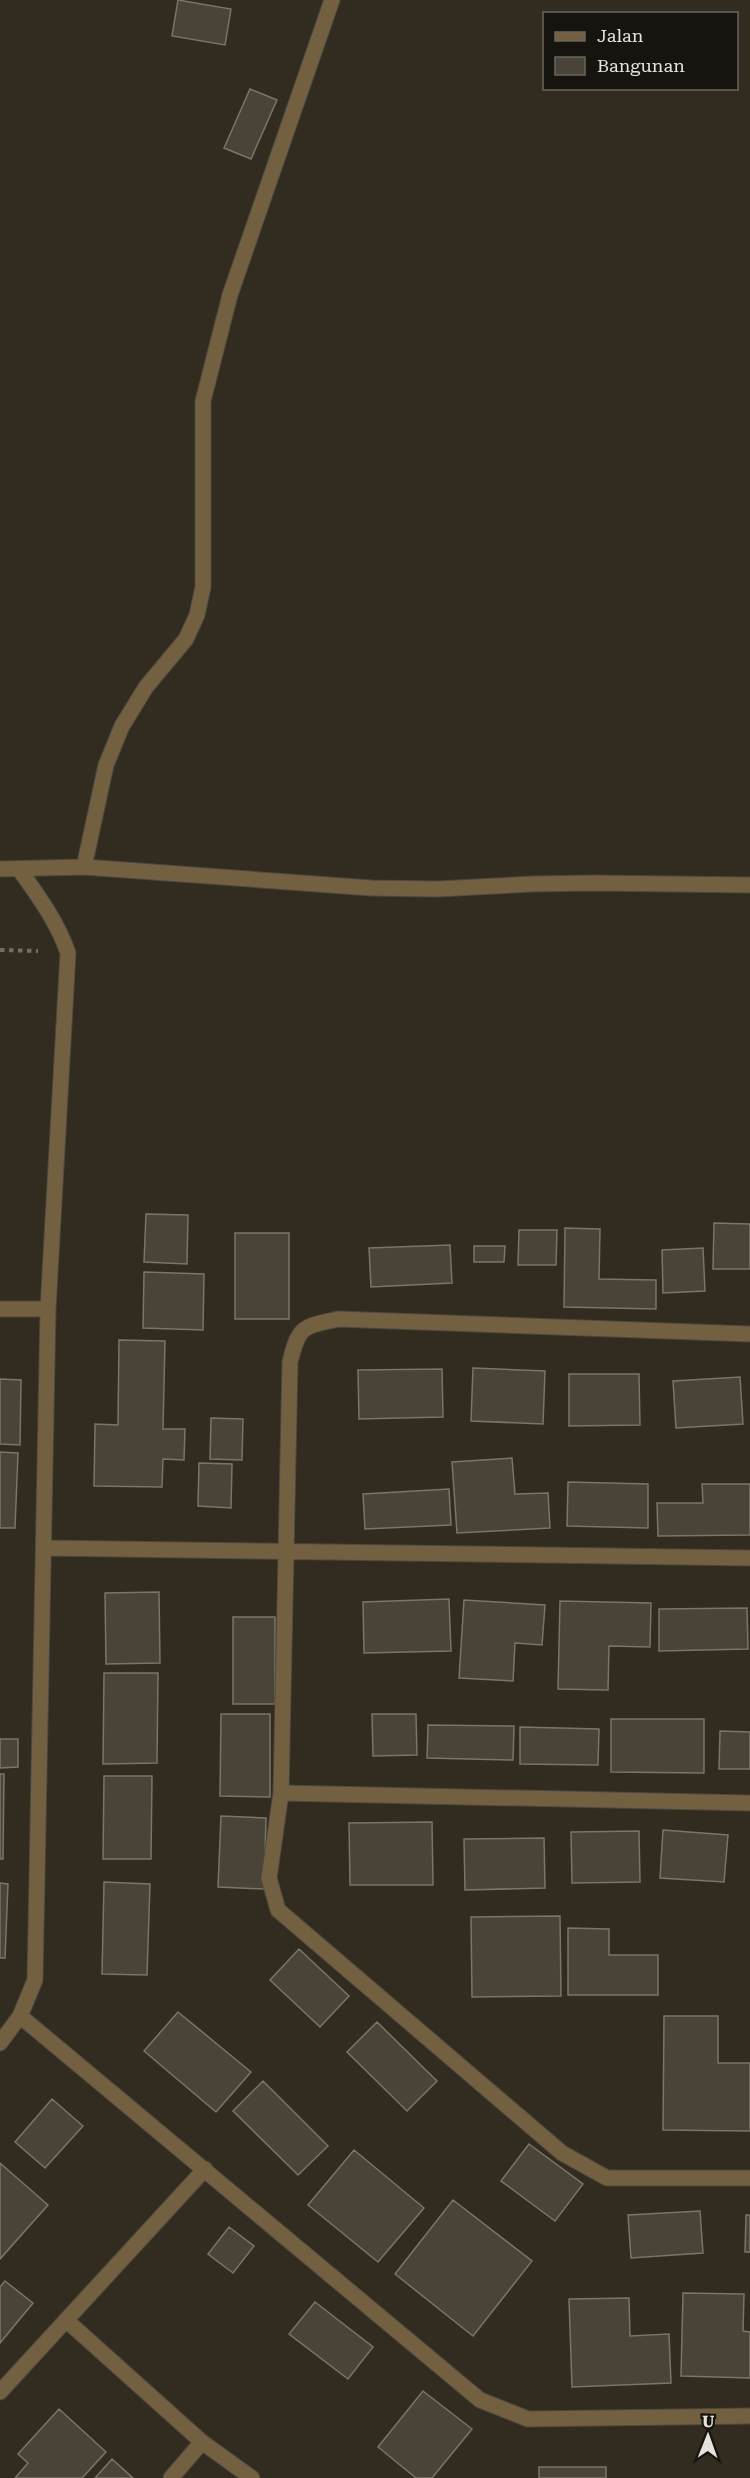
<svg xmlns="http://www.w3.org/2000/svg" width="750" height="2478" viewBox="0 0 750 2478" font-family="'Roboto Serif',serif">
  <rect width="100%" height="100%" fill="#312b20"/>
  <path fill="#4a4338" stroke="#7b7468" stroke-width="1.5" d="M178,0L231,9L225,45L172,36Z
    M250,89L277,100L251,159L224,148Z
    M146,1214L188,1215L187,1264L144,1262Z
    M714,1223L750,1224V1269H713Z
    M565,1228L600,1229L599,1279L656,1280V1309L564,1307Z
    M519,1230H557L556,1265H518Z
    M235,1233H289V1319H235Z
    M450,1245L452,1283L371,1287L369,1248Z
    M474,1246H505L504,1262H474Z
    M703,1248L705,1291L663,1293L662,1250Z
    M144,1272L204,1274L203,1330L143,1328Z
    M119,1340L165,1341L163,1429H185L184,1460L163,1459L162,1487L94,1486L95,1424L118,1425Z
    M473,1368L545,1371L543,1424L471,1421Z
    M442,1369L443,1417L359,1419L358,1370Z
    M569,1374H639L640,1425L569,1426Z
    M740,1377L743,1424L676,1428L673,1381Z
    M0,1379L21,1380L20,1445L0,1444Z
    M211,1418L243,1419L242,1460L210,1459Z
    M0,1452L18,1453L15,1528H0Z
    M512,1458L515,1494L548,1493L550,1528L457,1533L452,1462Z
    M199,1463L232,1464L231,1508L198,1506Z
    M568,1482L648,1484V1528L567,1526Z
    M702,1484H750V1535L658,1536L657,1503H703Z
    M449,1489L451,1525L365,1529L363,1494Z
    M159,1592L160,1663L106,1664L105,1593Z
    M449,1599L451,1651L364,1653L363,1602Z
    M464,1600L545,1605L542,1645L515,1643L513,1681L459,1678Z
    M560,1601L651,1603L650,1647L609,1646L608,1690L558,1689Z
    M747,1608L748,1649L659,1651V1609Z
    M233,1617H275V1704H233Z
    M104,1673H158L157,1763L103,1764Z
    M221,1714H270V1797L220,1796Z
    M372,1714H416L417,1755L373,1756Z
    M611,1719H704V1773L611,1772Z
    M428,1725L514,1726L513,1760L427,1758Z
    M520,1727L599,1729L598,1765L520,1764Z
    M720,1731L750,1732V1769H719Z
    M0,1739H18V1767L0,1768Z
    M0,1774H4L3,1859H0Z
    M104,1776H152L151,1859H103Z
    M221,1816L266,1818L264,1889L218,1887Z
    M432,1822L433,1885H350L349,1823Z
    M663,1830L728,1835L724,1882L660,1878Z
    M639,1831L640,1882L572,1883L571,1832Z
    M544,1838L545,1888L465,1890L464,1839Z
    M104,1882L150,1884L147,1975L102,1974Z
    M0,1883L8,1884L5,1958H0Z
    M560,1916L561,1996L472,1997L471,1917Z
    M568,1928L609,1929V1955H658V1995H568Z
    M299,1949L349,1996L320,2027L270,1980Z
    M178,2012L251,2072L216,2112L144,2051Z
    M664,2016H718V2063H750V2131L663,2130Z
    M377,2022L437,2081L407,2111L347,2052Z
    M263,2081L328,2146L298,2175L233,2111Z
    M52,2099L83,2126L45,2168L15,2142Z
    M529,2144L583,2184L555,2221L501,2181Z
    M354,2150L424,2208L378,2262L308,2205Z
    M0,2163L48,2205L0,2259Z
    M453,2200L532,2261L473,2336L395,2274Z
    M700,2211L703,2253L631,2258L628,2215Z
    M746,2215H750V2252H745Z
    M229,2227L254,2246L233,2273L208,2254Z
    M5,2281L33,2303L0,2343V2287Z
    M683,2293L744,2294L743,2331L750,2332V2378L681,2376Z
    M629,2298L630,2336L669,2334L671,2383L572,2387L569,2299Z
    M315,2302L373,2347L348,2379L289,2334Z
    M423,2391L472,2429L432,2478H416L378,2447Z
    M59,2409L106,2452L82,2478H15L28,2463L18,2454Z
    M112,2459L133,2478H95Z
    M539,2467H606V2478H539Z"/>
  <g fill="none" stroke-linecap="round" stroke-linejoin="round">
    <defs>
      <path id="minor" d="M84,867L106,765L122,726L146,687L186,639L197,615L203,587V401L230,295L332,0
        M0,869L84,867L371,888L438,889L532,884L593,883L750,885
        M0,1309H48
        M750,1334L338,1319C303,1327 299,1325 290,1362L281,1793L269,1878L278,1910L562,2153L607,2178H750
        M44,1548L750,1558
        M281,1793L750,1803
        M20,2016L480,2400L528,2419L750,2416
        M0,2043L20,2016L35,1980L48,1309L68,953C57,921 38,896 19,869
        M66,2320L202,2442L252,2478
        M0,2392L205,2169
        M171,2478L202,2442"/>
    </defs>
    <use href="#minor" stroke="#4e483e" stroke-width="17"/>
    <path stroke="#736e64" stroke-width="4" stroke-dasharray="4.5 4.5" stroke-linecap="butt" d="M0,950L38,951"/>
    <use href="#minor" stroke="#736040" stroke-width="15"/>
  </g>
  <rect x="543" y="12" width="195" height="78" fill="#16140f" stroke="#696661" stroke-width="1.5"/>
  <rect x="555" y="32" width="30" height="9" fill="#736040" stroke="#696661" stroke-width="1.5"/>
  <text x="597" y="42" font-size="18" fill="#e6e2dc">Jalan</text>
  <rect x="555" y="57" width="30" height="18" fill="#4a4338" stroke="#696661" stroke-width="1.5"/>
  <text x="597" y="72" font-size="18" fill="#e6e2dc">Bangunan</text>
  <g transform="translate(708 2436) rotate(1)" stroke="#16140f" stroke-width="4.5" paint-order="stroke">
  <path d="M0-4.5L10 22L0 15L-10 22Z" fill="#e6e2dc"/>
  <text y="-9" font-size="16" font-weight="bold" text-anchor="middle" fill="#e6e2dc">U</text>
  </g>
</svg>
